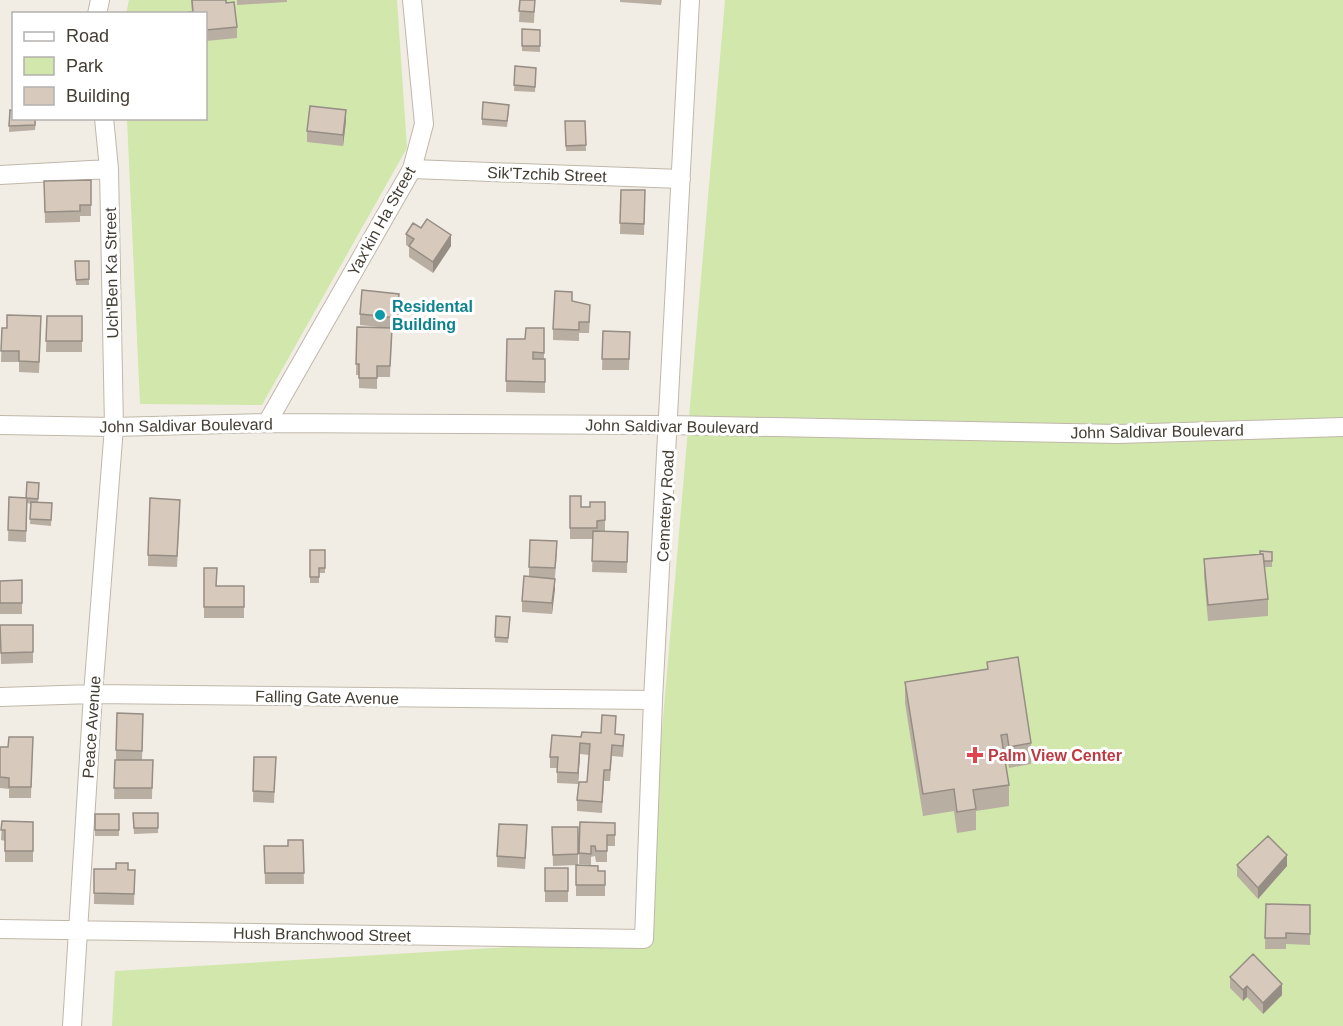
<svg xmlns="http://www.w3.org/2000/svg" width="1343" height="1026" viewBox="0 0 1343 1026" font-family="Arial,sans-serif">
  <rect width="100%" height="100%" fill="#f2ede4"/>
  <path fill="#d1e7ac" d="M129,0H397L407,148L262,405L140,404L127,119L206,118V14H126Z
    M725,0H1343V1026H112L115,971L644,939Z"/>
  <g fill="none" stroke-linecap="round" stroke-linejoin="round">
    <defs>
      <path id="street" d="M97,14L100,0
        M412,169L681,179
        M0,175L109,169
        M267,423L412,169L424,124L412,0
        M0,425L114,427L267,423L669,425L1118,434L1343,427
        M0,697L93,694L653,700
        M0,929L644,939L653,700L690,0
        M72,1026L93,694L114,427L109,169L104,118"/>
    </defs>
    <use href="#street" stroke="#c0b7aa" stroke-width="20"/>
    <use href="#street" stroke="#fff" stroke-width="18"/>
  </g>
  <path fill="#b9aea2" d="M191,0H226L237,27V38L206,41V14L192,12Z
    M237,0H287V2L237,5Z
    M520,0H535L534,23L519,22Z
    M620,0H662L661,5L620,2Z
    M522,29L540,30V52L522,51Z
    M515,66L536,68L535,92L514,91Z
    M10,110L36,118L35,130L9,132Z
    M509,110L507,127L482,125V119Z
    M346,121L343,146L307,142V131Z
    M565,121H585L586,151H566Z
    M91,180V216H80V222L45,223L44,181Z
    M621,190H645L644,235L620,234Z
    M406,234L451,246L433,273L409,257V247L406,245Z
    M75,261H89V285H76Z
    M572,301L590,316L589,333H579V341L553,340V329Z
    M399,305L397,329L360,325V314Z
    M47,316H82V352H46Z
    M41,327L39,373L19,372V362H1L2,328Z
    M357,327L392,328L390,377H377V389L359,388V375H356Z
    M544,328V359H545V393L506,392L507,339H525Z
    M603,331L630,332L629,370H602Z
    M39,489L38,502L52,503L51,526L30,524L31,504L27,503L26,542L8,541L9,497L26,498Z
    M570,496L581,507H590L605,502V531L628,532L627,573L592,572L593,539H570Z
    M180,510L177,567L148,566V555Z
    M310,550H325V573H319V583H310Z
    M557,552L552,614L522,612V601L529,577V567Z
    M1272,552V567H1264L1268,599V616L1208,621L1204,576V559L1260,554Z
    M204,568L216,586H244V618H204Z
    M22,580V614H0V581Z
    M496,616L510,617L508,643L495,642Z
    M0,625H33V663L1,664Z
    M987,662L1031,743V764L1009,768L1007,755H1004L1009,785V806L976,811V830L957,833L954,811L923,816L905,703V682L987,669Z
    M143,725L142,760H153L152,799H114L115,760H116V750Z
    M616,734L624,746L623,757L612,756L610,781H604L602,813L577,811V800L587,782L589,755L580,754L578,784L557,783V768H550V757L581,737Z
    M33,737L31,798H9V789L0,788V747H8Z
    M254,757H276L274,803L253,802Z
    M133,813H158V833L134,834Z
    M95,814H119V836H95Z
    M2,821L33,822V862H5V841L1,840Z
    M580,822L615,823V846H607V862H596L595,856L591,857V865L579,864Z
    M552,827H578V865L553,866Z
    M527,836L525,869L497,867V856Z
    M303,840L304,884H265L264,846H288Z
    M576,865L598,871H605V896H576Z
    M1237,865L1287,866L1258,899L1237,876Z
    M545,868H568V902H545Z
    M94,869L135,870L134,905L94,904Z
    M1266,904L1310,905V945L1286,944V949H1265Z
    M1230,977L1282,995L1263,1014L1247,997L1243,1001L1230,988Z"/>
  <path fill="#968d84" d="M346,110V121L343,146V135Z
    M451,235V246L433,273V262Z
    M399,294V305L397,329V318Z
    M555,579V590L552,614V603Z
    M580,743V754L578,784V773Z
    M1287,855V866L1258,899V888Z
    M1282,984V995L1263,1014V1003Z
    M1247,986V997L1243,1001V990Z"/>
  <path fill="#d7cabc" stroke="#968d84" stroke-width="1.5" d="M192,0H226V3L234,2L237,27L206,30V14H189V12H193Z
    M520,0H535L534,12L519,11Z
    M522,29L540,30V46H522Z
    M13,61H14V90H13Z
    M515,66L536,68L535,87L514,85Z
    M483,102L509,105L507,121L482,119Z
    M310,106L346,110L343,135L307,131Z
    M10,110L14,111V118H35V125L9,126Z
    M565,121H585L586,145L566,146Z
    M91,180V205H80V211L45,212L44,181Z
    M621,190H645L644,224L620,223Z
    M427,219L451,235L433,262L409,246L414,239L406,234L413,223L421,228Z
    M75,261H89V279L76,280Z
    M362,290L399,294L397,318L360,314Z
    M555,291L572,292V301L590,305L589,322H579V330L553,329Z
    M7,315L41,316L39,362L19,361V351H1L2,328H7Z
    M47,316H82V341H46Z
    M357,327L392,328L390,366H377V378H359V364H356Z
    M526,328H544V353L533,352V359H545V382L506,381L507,339H525Z
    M603,331L630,332L629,359H602Z
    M27,482L39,483L38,499L26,498Z
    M570,496H581V507H590V502H605V520L597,521V528H570Z
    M9,497L27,498L26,531L8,530Z
    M150,498L180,500L177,556L148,555Z
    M31,502L52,503L51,520L30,519Z
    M593,531L628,532L627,562L592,561Z
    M530,540L557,541L555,568L529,567Z
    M310,550H325V568H319V577H310Z
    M1260,551L1272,552V561H1264L1263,554H1260Z
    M1263,554L1268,599L1208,605L1204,559Z
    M204,568H217L216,586H244V607H204Z
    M524,576L555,579L552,603L522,601Z
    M22,580V603H0V581Z
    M496,616L510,617L508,638L495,637Z
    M0,625H33V652L1,653Z
    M1018,657L1031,743L1009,747L1007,734L1001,735L1009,785L973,790L976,809L957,812L954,789L923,794L905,682L988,669L987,662Z
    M117,713L143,714L142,751L116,750Z
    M602,715L616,716L615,734L624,735L623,746L612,745L610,770H604L602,802L577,800L579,782H587L590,744L580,743L578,773L557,772L558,757H550L552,735L581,737L582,732L601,733Z
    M9,737H33L31,787H9V778L0,777V747H8Z
    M254,757H276L274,792L253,791Z
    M115,760H153L152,788H114Z
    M133,813H158V828H134Z
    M95,814H119V830H95Z
    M2,821L33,822V851H5V830H1Z
    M580,822L615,823V835H607V851H596L595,846H591V854L579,853Z
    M499,824L527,825L525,858L497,856Z
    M552,827H578V854L553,855Z
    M1268,836L1287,855L1258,888L1237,865Z
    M288,840H303L304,873H265L264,846H288Z
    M116,863H128V870H135L134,894L94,893V869H116Z
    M576,865L598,866V871H605V885H576Z
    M545,868H568V891H545Z
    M1266,904L1310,905V934L1286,933V938H1265Z
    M1253,954L1282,984L1263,1003L1247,986L1243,990L1230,977Z"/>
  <circle fill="#0f9aa8" stroke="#fff" stroke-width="2" cx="380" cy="315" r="6"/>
  <path fill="#e0444e" stroke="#fff" stroke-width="2" d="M972 746h6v6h6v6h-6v6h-6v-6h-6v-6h6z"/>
  <g text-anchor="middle" stroke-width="6" stroke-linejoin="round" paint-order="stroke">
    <g font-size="16" fill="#443d34" stroke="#fff">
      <text transform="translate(547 174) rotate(2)" y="6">Sik'Tzchib Street</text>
      <text transform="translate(381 221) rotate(-61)" y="6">Yax'kin Ha Street</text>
      <text transform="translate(111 273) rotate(-91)" y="6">Uch'Ben Ka Street</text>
      <text transform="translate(186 425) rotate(-1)" y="6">John Saldivar Boulevard</text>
      <text transform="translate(672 426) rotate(1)" y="6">John Saldivar Boulevard</text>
      <text transform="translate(1157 431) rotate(-1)" y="6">John Saldivar Boulevard</text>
      <text transform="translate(665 506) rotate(-87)" y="6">Cemetery Road</text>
      <text transform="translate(327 697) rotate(1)" y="6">Falling Gate Avenue</text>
      <text transform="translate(91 727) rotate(-86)" y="6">Peace Avenue</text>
      <text transform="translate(322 934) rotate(1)" y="6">Hush Branchwood Street</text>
    </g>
    <g font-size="16" font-weight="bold" fill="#0d838f" stroke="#fff" text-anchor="start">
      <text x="392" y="312">Residental<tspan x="392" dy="18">Building</tspan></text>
    </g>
    <g font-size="16" font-weight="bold" fill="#be3a42" stroke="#fff" text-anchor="start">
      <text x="988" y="761">Palm View Center</text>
    </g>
  </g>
  <rect x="12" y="12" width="195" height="108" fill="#ffffff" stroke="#b4b1ae" stroke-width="1.5"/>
  <rect x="24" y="32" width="30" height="9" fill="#ffffff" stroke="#b4b1ae" stroke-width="1.5"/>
  <text x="66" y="42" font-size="18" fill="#443d34">Road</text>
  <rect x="24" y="57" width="30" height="18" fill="#d1e7ac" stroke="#b4b1ae" stroke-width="1.5"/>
  <text x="66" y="72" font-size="18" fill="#443d34">Park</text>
  <rect x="24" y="87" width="30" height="18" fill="#d7cabc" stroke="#b4b1ae" stroke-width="1.5"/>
  <text x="66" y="102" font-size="18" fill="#443d34">Building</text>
</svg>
